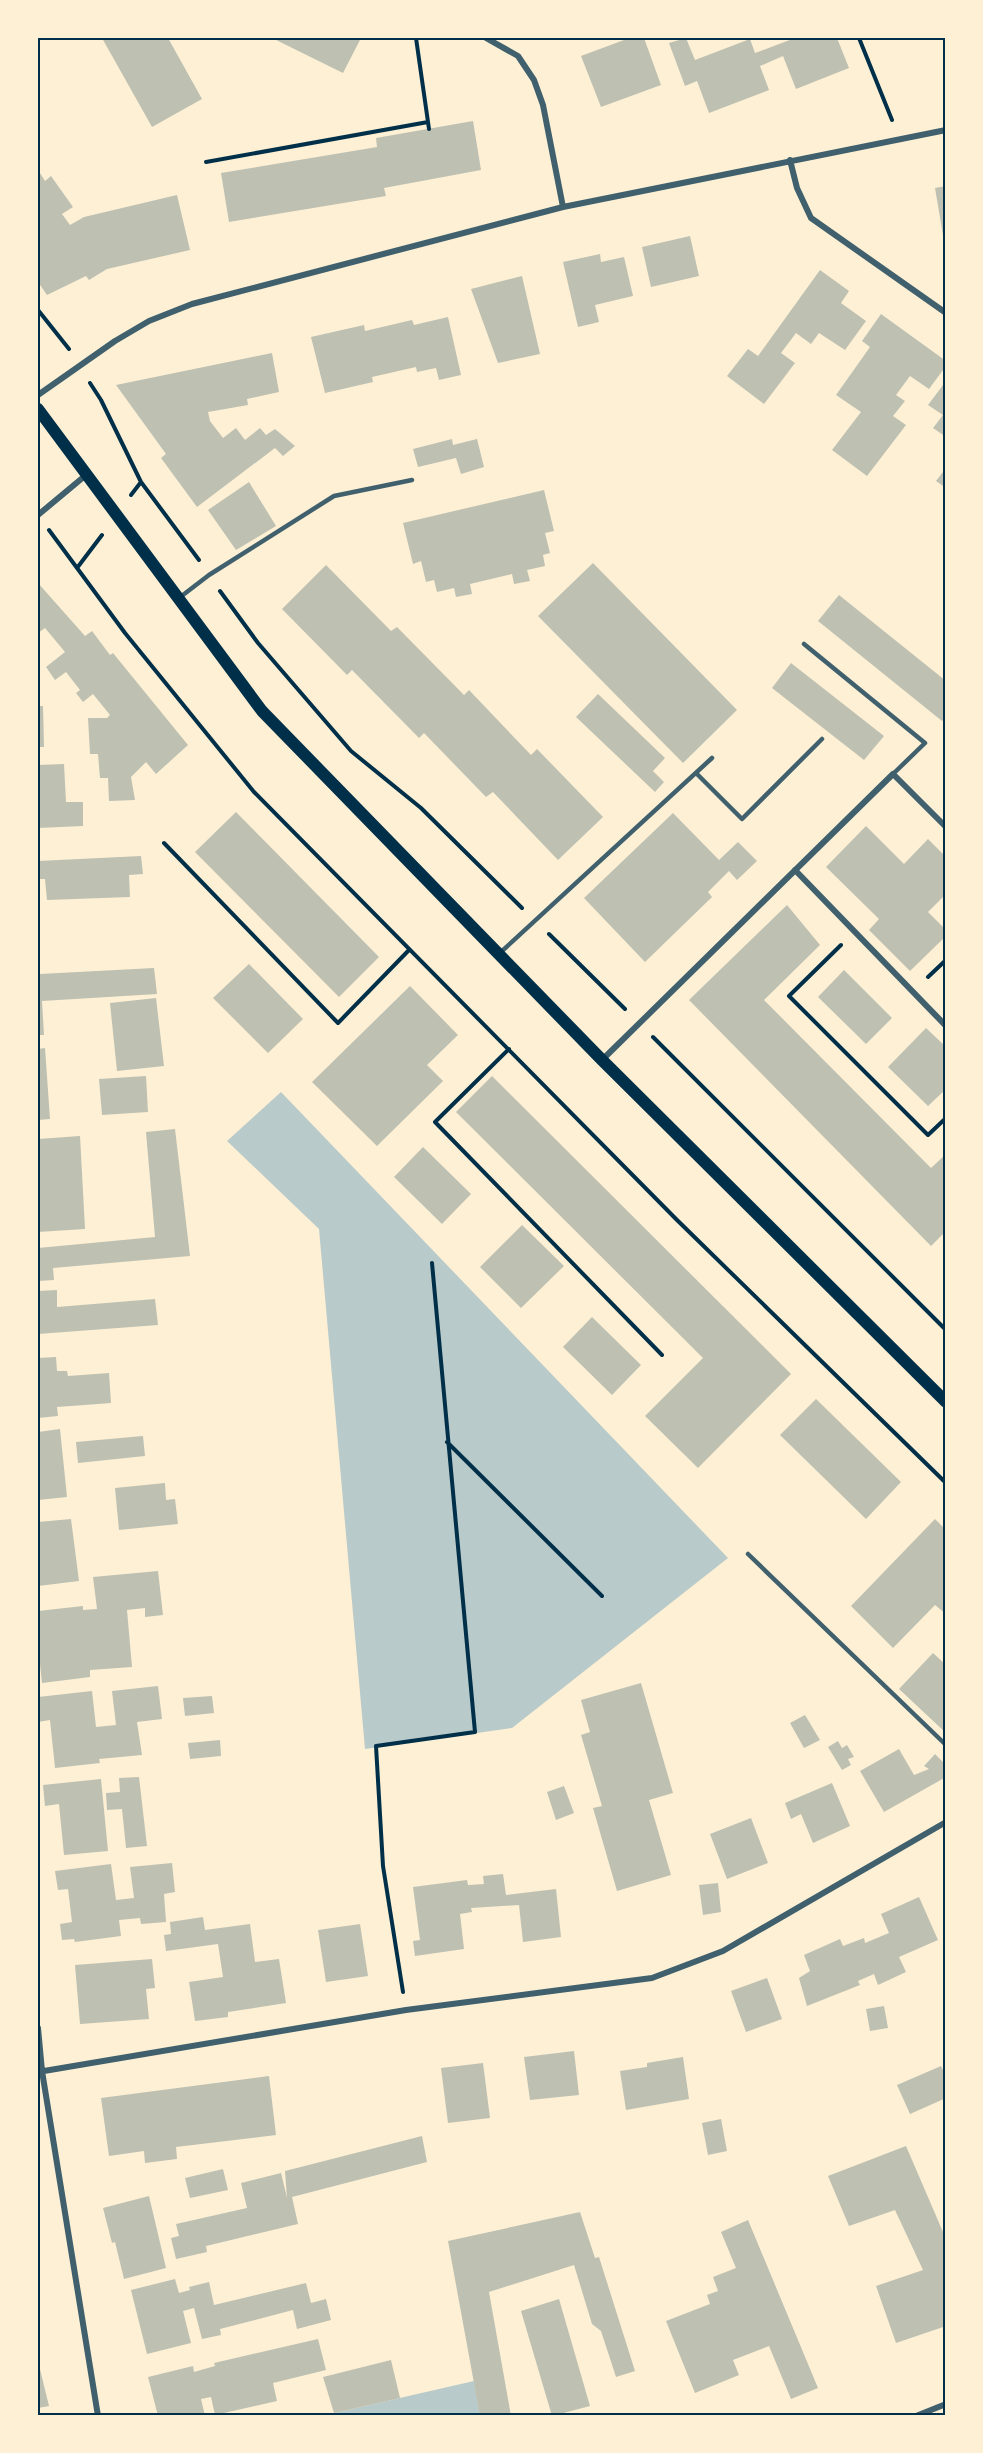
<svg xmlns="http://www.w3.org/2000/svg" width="983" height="2453" viewBox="0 0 983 2453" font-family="'DejaVu Sans',sans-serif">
  <rect width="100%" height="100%" fill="#fdf0d5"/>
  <path fill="#b9caca" d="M281,1092L728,1558L512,1728L365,1749L319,1229L227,1141Z
    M474,2381L480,2415L334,2416V2413Z"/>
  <path fill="#bec0b2" d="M102,38H168L202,99L152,127Z
    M272,38H361L343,73Z
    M623,38H644L661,85L601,107L581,56L624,40Z
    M686,38L695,60L750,39L755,53L795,38H837L849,68L796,89L783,56L760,66L769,90L709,113L697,81L685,86L669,43Z
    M473,121L481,170L384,188L386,196L229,222L221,173L377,147L376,138Z
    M38,170L45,181L51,176L73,207L62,214L70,225L84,217L177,195L190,250L107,269L89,280L86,276L47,295L38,282Z
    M946,186V241H944L935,188Z
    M690,236L699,276L651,287L642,247Z
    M600,254L601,262L624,257L633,296L595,305L599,322L578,327L563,262Z
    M820,270L849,291L841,303L866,321L845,350L819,333L811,344L796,333L781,353L795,363L764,404L727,376L748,349L758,356Z
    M522,276L540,354L498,363L471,289Z
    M881,314L946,361V366L929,389L910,376L896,395L905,401L893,416L906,425L867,476L832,450L861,412L836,395L870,347L862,341Z
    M448,317L461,375L439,380L436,368L417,372L416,367L372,377L373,382L325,393L311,337L364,325L365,331L412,320L414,325Z
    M272,353L279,392L247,399L248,405L208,412L210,421L223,438L236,428L245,440L260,428L266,435L275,429L295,446L283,456L275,448L197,507L161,458L166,454L116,385Z
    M946,381V437L933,428L943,415L928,405Z
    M452,439L453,445L477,439L484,467L461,474L456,458L418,467L413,449Z
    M946,468V488L936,481Z
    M249,482L276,526L236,550L208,510Z
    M544,490L554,531L545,533L550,553L543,555L545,566L527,570L530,581L514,584L512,574L470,584L472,594L456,597L454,588L437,592L434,580L426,582L421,561L413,564L403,523Z
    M593,563L737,710L683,763L538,616Z
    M326,565L391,631L397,627L464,695L469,690L531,755L537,749L603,817L558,860L493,792L486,797L424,733L419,738L352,670L347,675L282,609Z
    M38,583L85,636L92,631L110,655L113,653L188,745L156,774L146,762L131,777L135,800L109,801L108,778H100L98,754H90L88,718H107L110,715L93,694L83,702L76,693L80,690L66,672L55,680L46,667L65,652L45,628L38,633Z
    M839,595L946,681V716L942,721L818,621Z
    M791,663L884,736L864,760L772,688Z
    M598,694L665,758L653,771L664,782L655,792L576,717Z
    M38,706H43L44,747H38Z
    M64,764L66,802H83V826L38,828V765Z
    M236,812L379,957L339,997L195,852Z
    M673,813L719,860L738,842L757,861L737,880L729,871L708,892L712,897L645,962L584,898Z
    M866,826L904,864L928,839L946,857V894L928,912L946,930V936L910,971L869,930L879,919L826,867Z
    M141,856L143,874L129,875L130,897L47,900L45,879H38V861Z
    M787,905L820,945L764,1000L931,1168L946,1154V1231L931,1246L689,1000Z
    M249,964L303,1019L268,1053L213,998Z
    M38,967H40V974L154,968L157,994L42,1001L44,1035H38Z
    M844,970L892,1018L866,1044L818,997Z
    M410,986L458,1035L427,1065L443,1081L377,1146L312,1082Z
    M156,998L164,1066L117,1071L110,1003Z
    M926,1028L946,1047V1089L928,1106L888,1067Z
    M45,1048L50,1119L38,1120V1049Z
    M146,1076L148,1112L102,1115L99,1079Z
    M492,1076L791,1374L698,1468L645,1416L703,1358L456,1112Z
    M175,1129L190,1256L53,1268L54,1280L38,1281V1248L155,1237L146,1132Z
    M80,1136L85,1229L38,1232V1139Z
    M423,1147L471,1194L442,1224L394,1177Z
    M522,1225L564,1266L521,1308L480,1267Z
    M57,1290V1307L155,1299L158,1325L38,1334V1291Z
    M592,1317L641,1365L612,1395L563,1347Z
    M56,1357L57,1371H67L68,1376L109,1373L111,1403L57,1407L58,1416L38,1418V1358Z
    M816,1399L901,1482L866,1519L780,1435Z
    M60,1429L67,1497L38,1500V1432Z
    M143,1436L145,1456L78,1463L76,1442Z
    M165,1483L166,1500L175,1499L178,1524L119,1530L115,1488Z
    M71,1519L79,1581L38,1586V1522Z
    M935,1519L946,1530V1614L935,1605L893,1648L851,1606Z
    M158,1571L163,1615L145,1617V1608L127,1610L132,1667L90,1670V1677L42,1683L38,1645V1611L83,1606V1610L97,1609L93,1577Z
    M933,1653L946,1665V1733L899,1689Z
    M641,1683L673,1793L649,1800L671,1875L617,1891L593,1808L602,1806L581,1735L590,1732L581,1700Z
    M158,1686L162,1719L137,1722L142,1755L99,1759L100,1763L55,1768L50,1720L38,1722V1697L92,1691L96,1727L116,1725L112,1691Z
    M212,1696L214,1713L185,1716L183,1698Z
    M805,1715L820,1740L804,1748L790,1723Z
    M220,1740L221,1756L190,1759L188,1743Z
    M838,1741L842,1748L847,1745L854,1757L848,1759L851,1765L842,1770L828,1747Z
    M899,1749L914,1775L929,1769L924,1766L935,1754L946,1765V1777L884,1812L860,1771Z
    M139,1777L147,1846L126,1848L122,1809L107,1810L106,1793L120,1792L119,1778Z
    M101,1779L108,1851L64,1855L59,1804L45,1806L43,1785Z
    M832,1783L850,1826L813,1843L801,1814L791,1819L785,1803Z
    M564,1786L574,1813L556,1820L547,1792Z
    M751,1818L768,1863L727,1879L710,1834Z
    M172,1863L175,1892L164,1894L166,1922L141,1924L140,1918L119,1920L121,1936L75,1942L74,1939L62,1940L60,1924L72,1922L68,1889L58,1890L55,1871L111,1864L116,1900L134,1898L130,1867Z
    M503,1874L506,1895L556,1889L561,1937L523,1942L519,1905L471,1908L472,1912L460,1914L464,1949L415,1956L413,1941L420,1940L413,1887L467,1880L468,1885L484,1884L483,1876Z
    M718,1883L721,1912L703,1915L699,1885Z
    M919,1897L938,1940L899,1957L906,1972L878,1985L874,1974L858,1981L860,1985L807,2006L799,1978L810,1971L804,1955L840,1939L843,1946L864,1938L865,1943L889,1933L881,1914Z
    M203,1917L205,1930L250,1924L255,1962L279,1959L286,2003L228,2012V2017L195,2021L189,1982L223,1977L218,1944L166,1951L164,1935L171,1934L170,1922Z
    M360,1924L368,1976L326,1982L318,1930Z
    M152,1959L155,1988L146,1989L149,2019L80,2024L75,1965Z
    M767,1978L782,2019L746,2032L731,1991Z
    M884,2006L888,2028L870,2031L866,2009Z
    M574,2051L579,2095L530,2100L524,2057Z
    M683,2057L689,2099L626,2110L620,2071L647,2067V2063Z
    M483,2063L490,2118L448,2123L441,2068Z
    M941,2066L946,2076V2098L910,2114L897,2085Z
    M269,2076L276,2135L176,2147L177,2159L145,2163L144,2151L109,2156L101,2098Z
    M721,2119L727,2151L708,2155L702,2123Z
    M422,2136L427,2162L292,2197L298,2224L206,2246L207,2252L176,2259L171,2238L179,2236L176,2224L247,2208L241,2183L281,2173L287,2198L285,2171Z
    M906,2146L946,2239V2326L896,2343L876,2286L923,2270L895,2210L849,2226L828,2176Z
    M223,2169L228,2190L190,2198L185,2178Z
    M149,2196L166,2268L124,2279L115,2242L112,2243L103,2208Z
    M580,2212L595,2258L599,2257L635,2371L616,2377L601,2331L592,2324L574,2265L489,2292L511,2416H480L448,2241Z
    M748,2220L818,2388L791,2399L769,2346L733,2360L739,2375L695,2393L666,2321L710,2304L707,2295L718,2291L713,2277L736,2268L721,2232Z
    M175,2279L179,2293L190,2290L189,2287L209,2282L214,2305L306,2283L311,2303L326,2299L331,2320L297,2329L293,2310L220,2329L221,2335L202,2339L194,2308L183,2311L191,2343L147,2354L131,2290Z
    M559,2299L590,2406L552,2416L521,2311Z
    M318,2339L326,2370L273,2383L277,2401L215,2415L211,2397L201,2399L205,2416H158L148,2377L193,2366L194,2372L215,2366L214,2363Z
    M391,2360L400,2398L334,2413L323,2377Z
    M38,2361L49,2406L38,2408Z"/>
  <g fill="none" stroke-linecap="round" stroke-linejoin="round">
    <path stroke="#003049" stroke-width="4" d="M416,38L429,129
      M859,38L892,120
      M206,162L428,122
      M38,310L69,349
      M90,383L101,400L141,482L199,560
      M131,495L141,482
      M49,530L125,633L254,792L677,1220L946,1483
      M77,568L102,535
      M220,591L258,643L351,751L421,808L522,908
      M164,843L338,1023L409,950
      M549,934L625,1009
      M841,945L789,996L928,1135L946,1118
      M928,977L946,960
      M653,1037L946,1330
      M509,1049L435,1122L662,1355
      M447,1442L602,1596
      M403,1992L383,1866L376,1746L475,1732L432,1263"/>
    <path stroke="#3f606c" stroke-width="4.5" d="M179,598L209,575L334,496L412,480
      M804,644L925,743L893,774
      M696,773L742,819L822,739
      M501,952L712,758
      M748,1554L946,1745"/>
    <path stroke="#3f606c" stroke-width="6" d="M486,38L518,56L534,80L543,105L563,207
      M790,160L797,188L811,218L946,313
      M38,395L115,341L149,321L192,304L563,207L946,130
      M38,515L86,475
      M795,870L946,1026
      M602,1060L893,774L946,827
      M38,2028L42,2071L98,2416
      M38,2072L406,2010L652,1978L723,1951L946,1822
      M916,2416L946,2404"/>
    <path stroke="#003049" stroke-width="12" d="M38,409L262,711L602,1060L946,1402"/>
  </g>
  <rect width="983" height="2453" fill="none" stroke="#fdf0d5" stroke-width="78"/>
  <rect x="39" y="39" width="905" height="2375" fill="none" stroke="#003049" stroke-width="2"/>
</svg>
